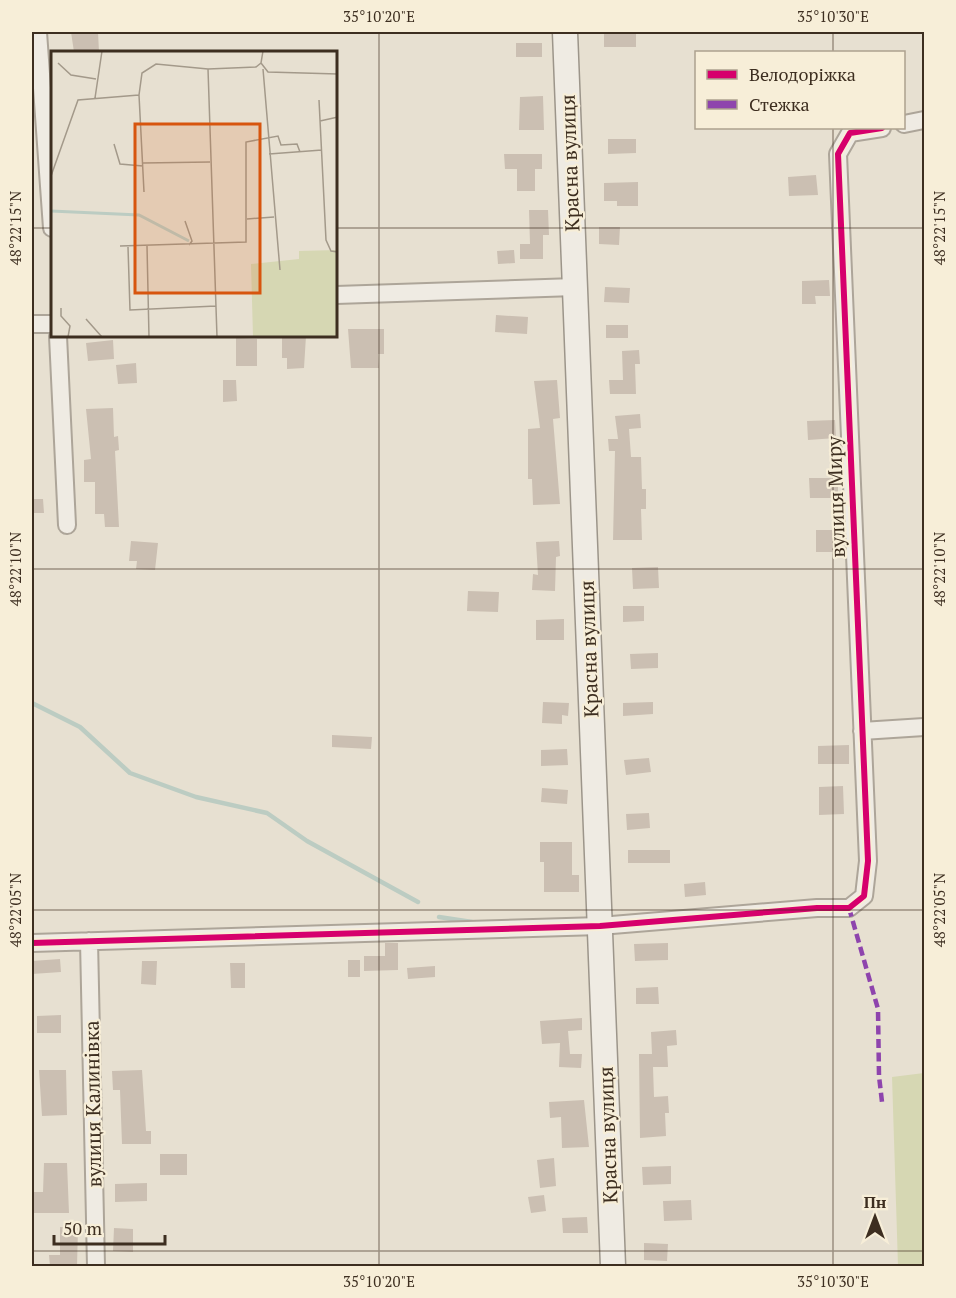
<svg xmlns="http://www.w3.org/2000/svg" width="956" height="1298" viewBox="0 0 956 1298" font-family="'PT Serif',serif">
  <rect width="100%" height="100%" fill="#e7e0d1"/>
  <path fill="#d6d7b3" d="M924,1073V1266H898L892,1077Z"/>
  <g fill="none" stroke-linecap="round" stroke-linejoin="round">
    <path stroke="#bcccc2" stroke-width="4.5" d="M32,703L80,727L130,773L196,797L267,813L307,841L418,902
      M439,917L472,922"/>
  </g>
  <path fill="#cbbfb2" d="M71,32H98L99,52H74Z
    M604,32H636V47H604Z
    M516,43H542V57H516Z
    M543,96L544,130H519L520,97Z
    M608,139H636V153L608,154Z
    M504,154H542V169H535V191H517V169H505Z
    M816,175L818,195L789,196L788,177Z
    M638,182V206H617V201H604V183Z
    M529,210H548L549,235H543V259H520V244H530Z
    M599,227H620L619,245L599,244Z
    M514,250L515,263L498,264L497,251Z
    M829,280L830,296H815L816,304H802V281Z
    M605,287L630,288L629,303L604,302Z
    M496,315L528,317L527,334L495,332Z
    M606,325H628V338H606Z
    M348,329H384V354H378L379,368H351Z
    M282,336H306L304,368L287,369V358H282Z
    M236,338L257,339V366H236Z
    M113,340L114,359L88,361L86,343Z
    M639,350L640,364H635L636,394H610L609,380H623L622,351Z
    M136,363L137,383L118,384L116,365Z
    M223,380H236L237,401L223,402Z
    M557,380L560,418L553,419L560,504L533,505L532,479H528V429L540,428L534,381Z
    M113,408L114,437L118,436L119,450L115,451L119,527H105L104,514H95V482H84V460L91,459L86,409Z
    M640,414L641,428L629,429L631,457H641L642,489H646V509H641L642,540H613L615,451H609L608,439H618L615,416Z
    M835,420L836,438L808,440L807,421Z
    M809,478H838V498H810Z
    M32,499H43L44,513H32Z
    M816,530H841V552H816Z
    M131,541L158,543L155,570L136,569L137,561H129Z
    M559,541L560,556L556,557L555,591L532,590L533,574L538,575L536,542Z
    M658,567L659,588L633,589L632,568Z
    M468,591L499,592L498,612L467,611Z
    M623,606H644V621L623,622Z
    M564,619V640H536V620Z
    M658,653V668L631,669L630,654Z
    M543,702L569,703L568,716L562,715V724L542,723Z
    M653,702V714L623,716V703Z
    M332,735L372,737L371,749L332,747Z
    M849,745V764H818V746Z
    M567,749L568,765L541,766V750Z
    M649,758L651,772L626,775L624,760Z
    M843,786L844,814L819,815V787Z
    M542,788L568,790L567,804L541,802Z
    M649,813L650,828L627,830L626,814Z
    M540,842H572V875H579V892H544V862H540Z
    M628,850H670V863H628Z
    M705,882L706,895L685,897L684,884Z
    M385,943H398V970L364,971V956H385Z
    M668,943V960L635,961L634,944Z
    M60,959L61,972L32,974V961Z
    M348,960H360V977H348Z
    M142,961H157L156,985L141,984Z
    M230,963H245V988H231Z
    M435,966V977L408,979L407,968Z
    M658,987L659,1004H636V988Z
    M61,1015V1033H37V1016Z
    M582,1018V1030L568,1031L570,1054H582L581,1068L559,1067L560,1043L542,1044L540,1021Z
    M676,1030L677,1045L667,1046L668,1067H653L654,1097L668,1096L669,1113H665L666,1136L640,1138L639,1054H652L651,1032Z
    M39,1070H66L67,1115L42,1116Z
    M142,1070L146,1131H151V1144H122L120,1090H113L112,1071Z
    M584,1100L589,1147L562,1148L561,1117L550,1118L549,1102Z
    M160,1154H187V1175H160Z
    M554,1158L556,1186L540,1188L537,1160Z
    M44,1163H67L69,1213H34L33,1192H43Z
    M671,1166V1184L643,1185L642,1167Z
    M147,1183V1201L115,1202V1184Z
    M544,1195L546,1211L531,1213L528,1197Z
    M691,1200L692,1220L664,1221L663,1201Z
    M587,1217L588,1233H563L562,1218Z
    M60,1227L78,1228L77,1266H50L49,1255H60Z
    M114,1228L133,1229V1252L113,1251Z
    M644,1243L668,1244L667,1261L644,1260Z"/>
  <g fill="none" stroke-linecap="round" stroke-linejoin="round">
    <defs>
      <path id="street" d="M38,32L52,228
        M904,124L924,120
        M336,295L575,287
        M32,324H52
        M58,336L67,525
        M862,731L924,727
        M89,941L96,1266
        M32,943L600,926L817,908H849L864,896L868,861L838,154L850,133L882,128"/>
      <path id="secondary" d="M565,32L613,1266"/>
    </defs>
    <use href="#street" stroke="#ada599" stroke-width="20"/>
    <use href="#secondary" stroke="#9c958a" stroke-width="27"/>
    <use href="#street" stroke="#efebe3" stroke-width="16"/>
    <use href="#secondary" stroke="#efebe3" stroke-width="24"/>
    <path stroke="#8e44ad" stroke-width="4.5" stroke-dasharray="9 4.5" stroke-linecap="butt" d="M849,908L878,1009L879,1076L882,1102"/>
    <defs>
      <path id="cycleway" d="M32,943L600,926L817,908H849L864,896L868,861L838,154L850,133L882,128"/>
    </defs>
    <use href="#cycleway" stroke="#f7eed8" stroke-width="10"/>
    <use href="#cycleway" stroke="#d6006c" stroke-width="6"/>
  </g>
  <path fill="none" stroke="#3d2e20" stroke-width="1.5" stroke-opacity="0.45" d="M379,32V1266M833,32V52M833,128V1266M32,228H52M336,228H924M32,569H924M32,910H924M32,1251H924"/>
  <g text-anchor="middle" stroke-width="4.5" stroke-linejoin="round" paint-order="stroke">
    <g font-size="20" fill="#3d2e20" stroke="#f7eed8">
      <text transform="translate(570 163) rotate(-92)" y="7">Красна вулиця</text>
      <text transform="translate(836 497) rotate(-92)" y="7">вулиця Миру</text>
      <text transform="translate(589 649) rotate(-92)" y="7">Красна вулиця</text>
      <text transform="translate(93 1104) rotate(-91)" y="7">вулиця Калинівка</text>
      <text transform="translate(608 1135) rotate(-92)" y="7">Красна вулиця</text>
    </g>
  </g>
  <g transform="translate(51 51)">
    <rect width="286" height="286" fill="#e7e0d1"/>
    <path d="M286,199V286H202L200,213L248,208V200Z" fill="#d6d7b3"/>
    <path fill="none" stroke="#bcccc2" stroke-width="3" d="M0,160L88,164L138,190"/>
    <path fill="none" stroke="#a3998a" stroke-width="1.5" d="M212,0L210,12L217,21L287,23M7,12L20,24L45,28M157,18L166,286M212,18L229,219M44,47L51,0M268,49L275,189L280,200L287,201M269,70L287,66M63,93L69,113L92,115M218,103L271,99M92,112L159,111M0,125L27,49L88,44M93,141L88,44L91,22L105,13L157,18L205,16L210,12M196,168L223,166M134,170L141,190L138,194M69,195L195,191V91L227,85L230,94L246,93L249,101M96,195L98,286M77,196L79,259L165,255M10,257V265L19,275L17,286M35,268L51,286"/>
    <path fill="#d7550e" fill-opacity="0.15" stroke="#d7550e" stroke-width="3" d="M84,73H209V242H84Z"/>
    <rect width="286" height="286" fill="none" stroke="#3d2e20" stroke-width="3"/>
  </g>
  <rect width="956" height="1298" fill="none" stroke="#f7eed8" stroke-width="66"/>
  <rect x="695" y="51" width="210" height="78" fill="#f7eed8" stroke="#ada18e" stroke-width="1.5"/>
  <rect x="707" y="70" width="30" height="9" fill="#d6006c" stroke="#ada18e" stroke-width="1.5"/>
  <text x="749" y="81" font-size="18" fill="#3d2e20">Велодоріжка</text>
  <rect x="707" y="100" width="30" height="9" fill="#8e44ad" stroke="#ada18e" stroke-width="1.5"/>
  <text x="749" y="111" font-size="18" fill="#3d2e20">Стежка</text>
  <g transform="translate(875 1217)" stroke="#f7eed8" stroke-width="4.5" paint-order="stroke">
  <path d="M0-4.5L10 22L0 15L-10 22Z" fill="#3d2e20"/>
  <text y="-9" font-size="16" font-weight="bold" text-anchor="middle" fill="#3d2e20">Пн</text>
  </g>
  <path d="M54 1235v9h111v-9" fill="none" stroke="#3d2e20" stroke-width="3"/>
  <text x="63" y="1235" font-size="18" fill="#3d2e20" stroke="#f7eed8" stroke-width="4.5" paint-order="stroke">50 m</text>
  <rect x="33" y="33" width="890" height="1232" fill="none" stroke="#3d2e20" stroke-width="2"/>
  <g font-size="15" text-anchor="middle" fill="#3d2e20">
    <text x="379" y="22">35°10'20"E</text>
    <text x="833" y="22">35°10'30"E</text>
    <text transform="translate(16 228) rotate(-90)" y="5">48°22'15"N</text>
    <text transform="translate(940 228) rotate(-90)" y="5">48°22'15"N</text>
    <text transform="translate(16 569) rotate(-90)" y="5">48°22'10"N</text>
    <text transform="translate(940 569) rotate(-90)" y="5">48°22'10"N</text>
    <text transform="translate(16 910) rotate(-90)" y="5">48°22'05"N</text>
    <text transform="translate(940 910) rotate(-90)" y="5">48°22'05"N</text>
    <text x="379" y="1287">35°10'20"E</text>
    <text x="833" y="1287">35°10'30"E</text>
  </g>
</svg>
